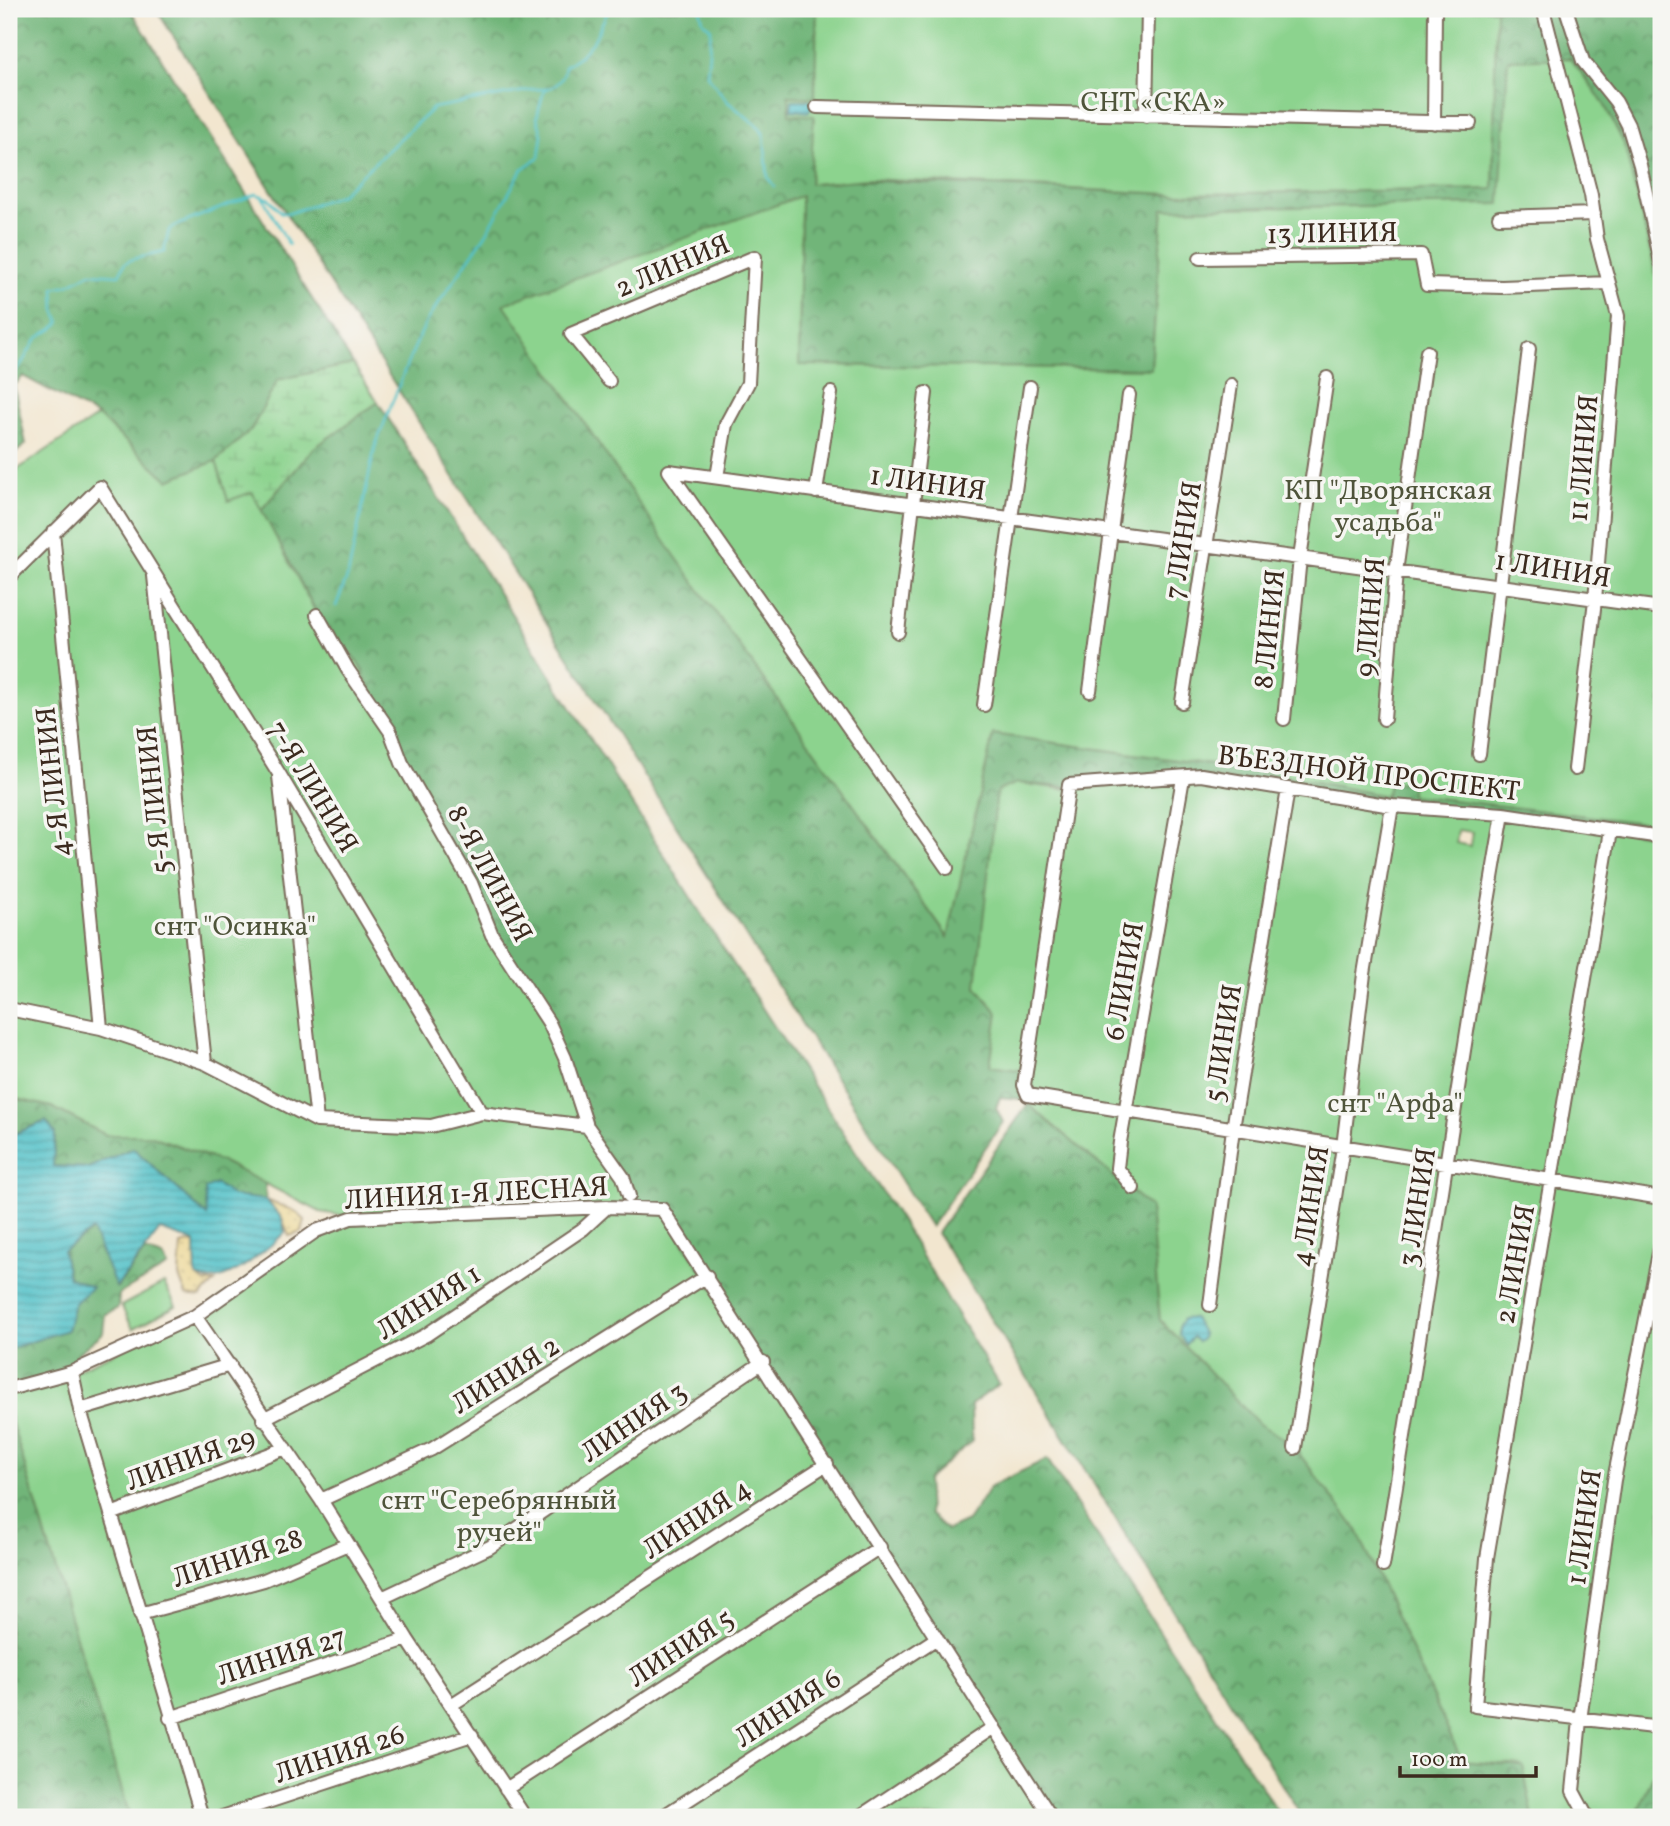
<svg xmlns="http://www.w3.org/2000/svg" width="1670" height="1826" viewBox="0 0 1670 1826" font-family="Vollkorn,serif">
  <defs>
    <pattern id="forest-crowns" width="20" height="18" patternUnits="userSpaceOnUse" patternTransform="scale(1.75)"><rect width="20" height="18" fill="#71b579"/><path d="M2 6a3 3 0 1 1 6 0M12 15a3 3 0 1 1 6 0" fill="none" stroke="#5e9363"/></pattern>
    <pattern id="wetland-marsh" width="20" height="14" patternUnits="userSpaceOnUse" patternTransform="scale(1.75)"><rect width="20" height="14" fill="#8cd38e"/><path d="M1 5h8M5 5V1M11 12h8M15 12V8" fill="none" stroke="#7ab57a"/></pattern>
    <pattern id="sand-dots" width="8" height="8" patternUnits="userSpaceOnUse" patternTransform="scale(1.75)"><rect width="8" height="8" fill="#eeda9e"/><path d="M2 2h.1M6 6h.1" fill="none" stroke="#cdbb88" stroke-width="1.8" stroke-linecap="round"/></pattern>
    <pattern id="water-rules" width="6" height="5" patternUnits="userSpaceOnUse" patternTransform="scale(1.75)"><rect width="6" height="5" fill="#54c2c9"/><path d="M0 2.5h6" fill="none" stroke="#479ea3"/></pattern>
  </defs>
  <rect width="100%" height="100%" fill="#f6f6f2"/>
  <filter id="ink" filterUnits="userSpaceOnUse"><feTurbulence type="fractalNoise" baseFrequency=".0143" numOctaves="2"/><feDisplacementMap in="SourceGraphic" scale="14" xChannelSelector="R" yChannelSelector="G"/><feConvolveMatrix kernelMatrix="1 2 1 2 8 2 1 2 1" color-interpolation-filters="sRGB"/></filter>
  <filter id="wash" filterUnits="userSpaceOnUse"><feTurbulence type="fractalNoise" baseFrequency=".00686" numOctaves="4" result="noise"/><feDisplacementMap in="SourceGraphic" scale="28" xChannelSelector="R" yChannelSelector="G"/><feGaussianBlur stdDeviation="1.57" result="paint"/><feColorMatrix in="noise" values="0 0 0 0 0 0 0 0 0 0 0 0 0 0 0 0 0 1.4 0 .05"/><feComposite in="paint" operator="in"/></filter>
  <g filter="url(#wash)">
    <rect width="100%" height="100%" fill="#f2e6cf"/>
    <path fill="url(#forest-crowns)" stroke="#56704c" stroke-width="2" d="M9,9H130L353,364L278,380L251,430L216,461L168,480L98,416L23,376L14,386L26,444L9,458Z
      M156,9H817L815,98L789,96L814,116L853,180L1172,194L1493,189L1496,9H1661V296L1624,144L1603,102L1570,58L1508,61L1501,204L1163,209L1151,369L799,365L801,197L505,304L669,546L947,936L992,734L1276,774L1385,796L1389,781L1412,784V795L1661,825V836L1017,783L976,986L998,1013L990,1066L1026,1071L1028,1100L1000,1097L996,1108L1003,1122L931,1227Z
      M378,402L703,917L901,1221L999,1384L971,1405L972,1441L927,1480L929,1514L947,1530L967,1521L991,1486L1047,1459L1281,1817H1051L633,1208L587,1126L492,935L261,510L314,448Z
      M9,1097L52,1107L106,1135H150L225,1163L265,1183L266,1200L233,1196L208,1217L133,1148L88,1168L53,1166L55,1134L46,1121L9,1136Z
      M1028,1104L1150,1207L1160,1320L1291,1443L1357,1530L1462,1761L1524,1766L1533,1817H1302L937,1233Z
      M93,1230L117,1287L145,1251L163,1257L168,1266L119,1294L118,1308L105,1314L103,1333L78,1353L65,1375L9,1389V1349L67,1330L74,1304L63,1251Z
      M9,1413L130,1817H9Z
      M1661,1756V1817H1642L1638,1811Z"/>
    <path fill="url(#wetland-marsh)" stroke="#647e56" stroke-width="2" d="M353,364L378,402L314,448L261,510L252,493L228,501L216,461L251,430L278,380Z"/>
    <path fill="url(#sand-dots)" stroke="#94825e" stroke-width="2" d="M266,1200L295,1211L305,1220L302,1232L289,1236L282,1218Z
      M195,1242L196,1275L204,1282H215L200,1297L186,1295L179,1276L181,1245Z"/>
    <path fill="#8cd38e" stroke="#647e56" stroke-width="2" fill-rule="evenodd" d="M817,9H1496L1493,189L1172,194L868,179L810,184L814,116L789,114V96L815,98Z
      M1570,58L1603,102L1624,144L1661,296V825L1411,795V784L1390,781L1386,796L1276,774L993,734L948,937L668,546L504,304L801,196L799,365L1151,369L1163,209L1500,204L1508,60Z
      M98,416L168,480L216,461L228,501L252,492L317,615L357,661L492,935L538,1002L587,1126L623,1177L633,1208L662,1209L1051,1817H130L9,1413V1389L65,1375L195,1316L316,1231L349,1217L320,1212L225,1163L150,1135H106L52,1107L9,1097V475Z
      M1204,776L1661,836V1756L1638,1811L1642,1817H1533L1523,1766L1462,1761L1357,1530L1291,1443L1259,1424L1160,1320L1150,1207L1028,1104L1026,1071L990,1066L998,1013L976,986L997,791L1017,783L1063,789ZM1458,830L1472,832L1470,846L1456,843Z
      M164,1283L176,1306L133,1329L121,1306Z"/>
    <path fill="url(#water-rules)" stroke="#487674" stroke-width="2" d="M792,100H809L814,104L808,112L791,110Z
      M46,1121L55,1133L53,1166L88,1168L133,1148L207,1216L205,1189L216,1184L233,1196L266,1200L282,1218L285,1233C266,1249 220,1294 196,1275L195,1242L160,1230L116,1287L92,1230L63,1251L68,1277L92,1287L74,1304L67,1330L9,1349V1136Z
      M1194,1318L1203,1335L1201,1340L1198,1342L1193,1337L1186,1344L1179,1335V1325L1183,1319Z"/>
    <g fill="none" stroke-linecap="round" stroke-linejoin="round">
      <path stroke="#54c2c9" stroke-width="2.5" d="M700,9L703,21L711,29L707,75L728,102L759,127L764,135L768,178L774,186
        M262,196L289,245
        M9,377C23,368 26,352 37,339C44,332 54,331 60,322L55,310L54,288L68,285L90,273L119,275L125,263L133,259L164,252L169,230L175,226L256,194L269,199L282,213H290L340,195L433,108L536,89C552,91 564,83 565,66L580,56L594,40L609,9
        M336,606L348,575L375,447L408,362L427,320L486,234L522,169L539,157L542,135L537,117L544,90"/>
    </g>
  </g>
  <g filter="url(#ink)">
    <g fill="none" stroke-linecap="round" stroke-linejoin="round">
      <defs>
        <path id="minor" d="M1543,9L1591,195L1597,239L1618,316L1595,600L1575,769
          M1566,9L1583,61L1616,102L1628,125L1640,165L1661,262
          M817,107L1470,123
          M1146,116L1148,9
          M1434,123L1435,9
          M1499,217L1594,214
          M1200,258L1421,255L1427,285L1502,287L1609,283
          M609,381L571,334L755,257L748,383L726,424L717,477
          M816,492L831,393
          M53,532L101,1028
          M154,576L205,1063
          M9,577L100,487L278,772L482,1113
          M317,615L348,670L390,731L402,763L471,883L492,935L549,1023L565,1058L587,1126L623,1177L629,1196
          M898,632L926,393
          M1090,691L1129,395
          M1182,702L1231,385
          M984,705L1030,387
          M1284,719L1300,558L1327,378
          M1384,719L1396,572L1427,352
          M1479,754L1529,349
          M279,776L317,1121
          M1610,831L1487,1558L1475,1706L1661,1728
          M1661,837L1503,814L1392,806L1201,775L1069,785L1024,1085L1028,1095L1661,1198
          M947,868L669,471L1661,608
          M9,1009L101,1028L205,1063L317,1121L431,1126L482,1113L587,1126
          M1133,1188L1117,1168L1120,1142L1183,778
          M1210,1305L1233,1129L1288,789
          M195,1316L321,1500L407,1639L525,1817
          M72,1372L80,1410L202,1817
          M9,1389L72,1372L195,1316L316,1231L351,1218L607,1207L662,1209L1051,1817
          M80,1410L230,1365
          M263,1419L426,1335L583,1229L607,1207
          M1295,1448L1343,1147L1364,974L1392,806
          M321,1500L432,1449L707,1276
          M111,1514L286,1448
          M1383,1566C1425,1315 1459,1064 1503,814
          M382,1598L490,1547L763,1362
          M140,1614L264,1580L348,1544
          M451,1705L827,1464
          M170,1718L407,1639
          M506,1789L880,1547
          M222,1817L472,1735
          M662,1817L937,1638
          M859,1817L994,1727
          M1587,1817L1573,1791L1580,1720L1614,1480L1661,1243"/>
      </defs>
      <use href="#minor" stroke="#7b6c5c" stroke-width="16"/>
      <use href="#minor" stroke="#fff" stroke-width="12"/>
    </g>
  </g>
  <g text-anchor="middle" stroke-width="7" stroke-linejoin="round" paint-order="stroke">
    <g font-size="28" fill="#4f543a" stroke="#f6f6f2">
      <text x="1153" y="111">СНТ «СКА»</text>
      <text x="1388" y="499">КП "Дворянская<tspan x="1388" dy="32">усадьба"</tspan></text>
      <text x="235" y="935">снт "Осинка"</text>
      <text x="1395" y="1112">снт "Арфа"</text>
      <text x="499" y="1509">снт "Серебрянный<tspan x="499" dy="32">ручей"</tspan></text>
    </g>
    <g font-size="28" fill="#3b2a1e" stroke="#f6f6f2">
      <text transform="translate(1332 232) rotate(-1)" y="10">13 ЛИНИЯ</text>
      <text transform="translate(672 265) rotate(-23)" y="10">2 ЛИНИЯ</text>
      <text transform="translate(1582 458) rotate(-85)" y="10">11 ЛИНИЯ</text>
      <text transform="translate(928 482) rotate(8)" y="10">1 ЛИНИЯ</text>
      <text transform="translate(1182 540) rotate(-81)" y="10">7 ЛИНИЯ</text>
      <text transform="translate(1553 568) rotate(9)" y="10">1 ЛИНИЯ</text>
      <text transform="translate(1369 617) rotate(-85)" y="10">9 ЛИНИЯ</text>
      <text transform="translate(1268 629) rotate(-84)" y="10">8 ЛИНИЯ</text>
      <text transform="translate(1369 772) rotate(7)" y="10">ВЪЕЗДНОЙ ПРОСПЕКТ</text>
      <text transform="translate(52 782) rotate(-96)" y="10">4-Я ЛИНИЯ</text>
      <text transform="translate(314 786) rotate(59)" y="10">7-Я ЛИНИЯ</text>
      <text transform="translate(153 800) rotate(-96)" y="10">5-Я ЛИНИЯ</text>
      <text transform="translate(491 873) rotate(62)" y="10">8-Я ЛИНИЯ</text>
      <text transform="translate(1123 981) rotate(-80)" y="10">6 ЛИНИЯ</text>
      <text transform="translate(1222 1043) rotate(-81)" y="10">5 ЛИНИЯ</text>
      <text transform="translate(476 1192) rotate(-3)" y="10">ЛИНИЯ 1-Я ЛЕСНАЯ</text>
      <text transform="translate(1309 1206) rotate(-81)" y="10">4 ЛИНИЯ</text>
      <text transform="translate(1416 1207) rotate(-81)" y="10">3 ЛИНИЯ</text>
      <text transform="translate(1514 1264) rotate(-80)" y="10">2 ЛИНИЯ</text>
      <text transform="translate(428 1301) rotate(-32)" y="10">ЛИНИЯ 1</text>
      <text transform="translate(505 1374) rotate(-32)" y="10">ЛИНИЯ 2</text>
      <text transform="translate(633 1421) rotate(-34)" y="10">ЛИНИЯ 3</text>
      <text transform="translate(190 1458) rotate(-20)" y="10">ЛИНИЯ 29</text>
      <text transform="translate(696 1518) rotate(-33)" y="10">ЛИНИЯ 4</text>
      <text transform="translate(1583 1527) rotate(-82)" y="10">1 ЛИНИЯ</text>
      <text transform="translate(237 1557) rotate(-18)" y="10">ЛИНИЯ 28</text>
      <text transform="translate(680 1647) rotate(-33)" y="10">ЛИНИЯ 5</text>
      <text transform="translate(281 1655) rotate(-18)" y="10">ЛИНИЯ 27</text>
      <text transform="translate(787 1707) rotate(-33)" y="10">ЛИНИЯ 6</text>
      <text transform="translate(339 1753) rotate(-18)" y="10">ЛИНИЯ 26</text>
    </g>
  </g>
  <rect width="1670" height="1826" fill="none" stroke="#f6f6f2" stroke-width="35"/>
  <path d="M1400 1766v10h136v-10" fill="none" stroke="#3b2a1e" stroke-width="3.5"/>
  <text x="1411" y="1766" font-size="21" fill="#3b2a1e" stroke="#f6f6f2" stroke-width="5" paint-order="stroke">100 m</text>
</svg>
